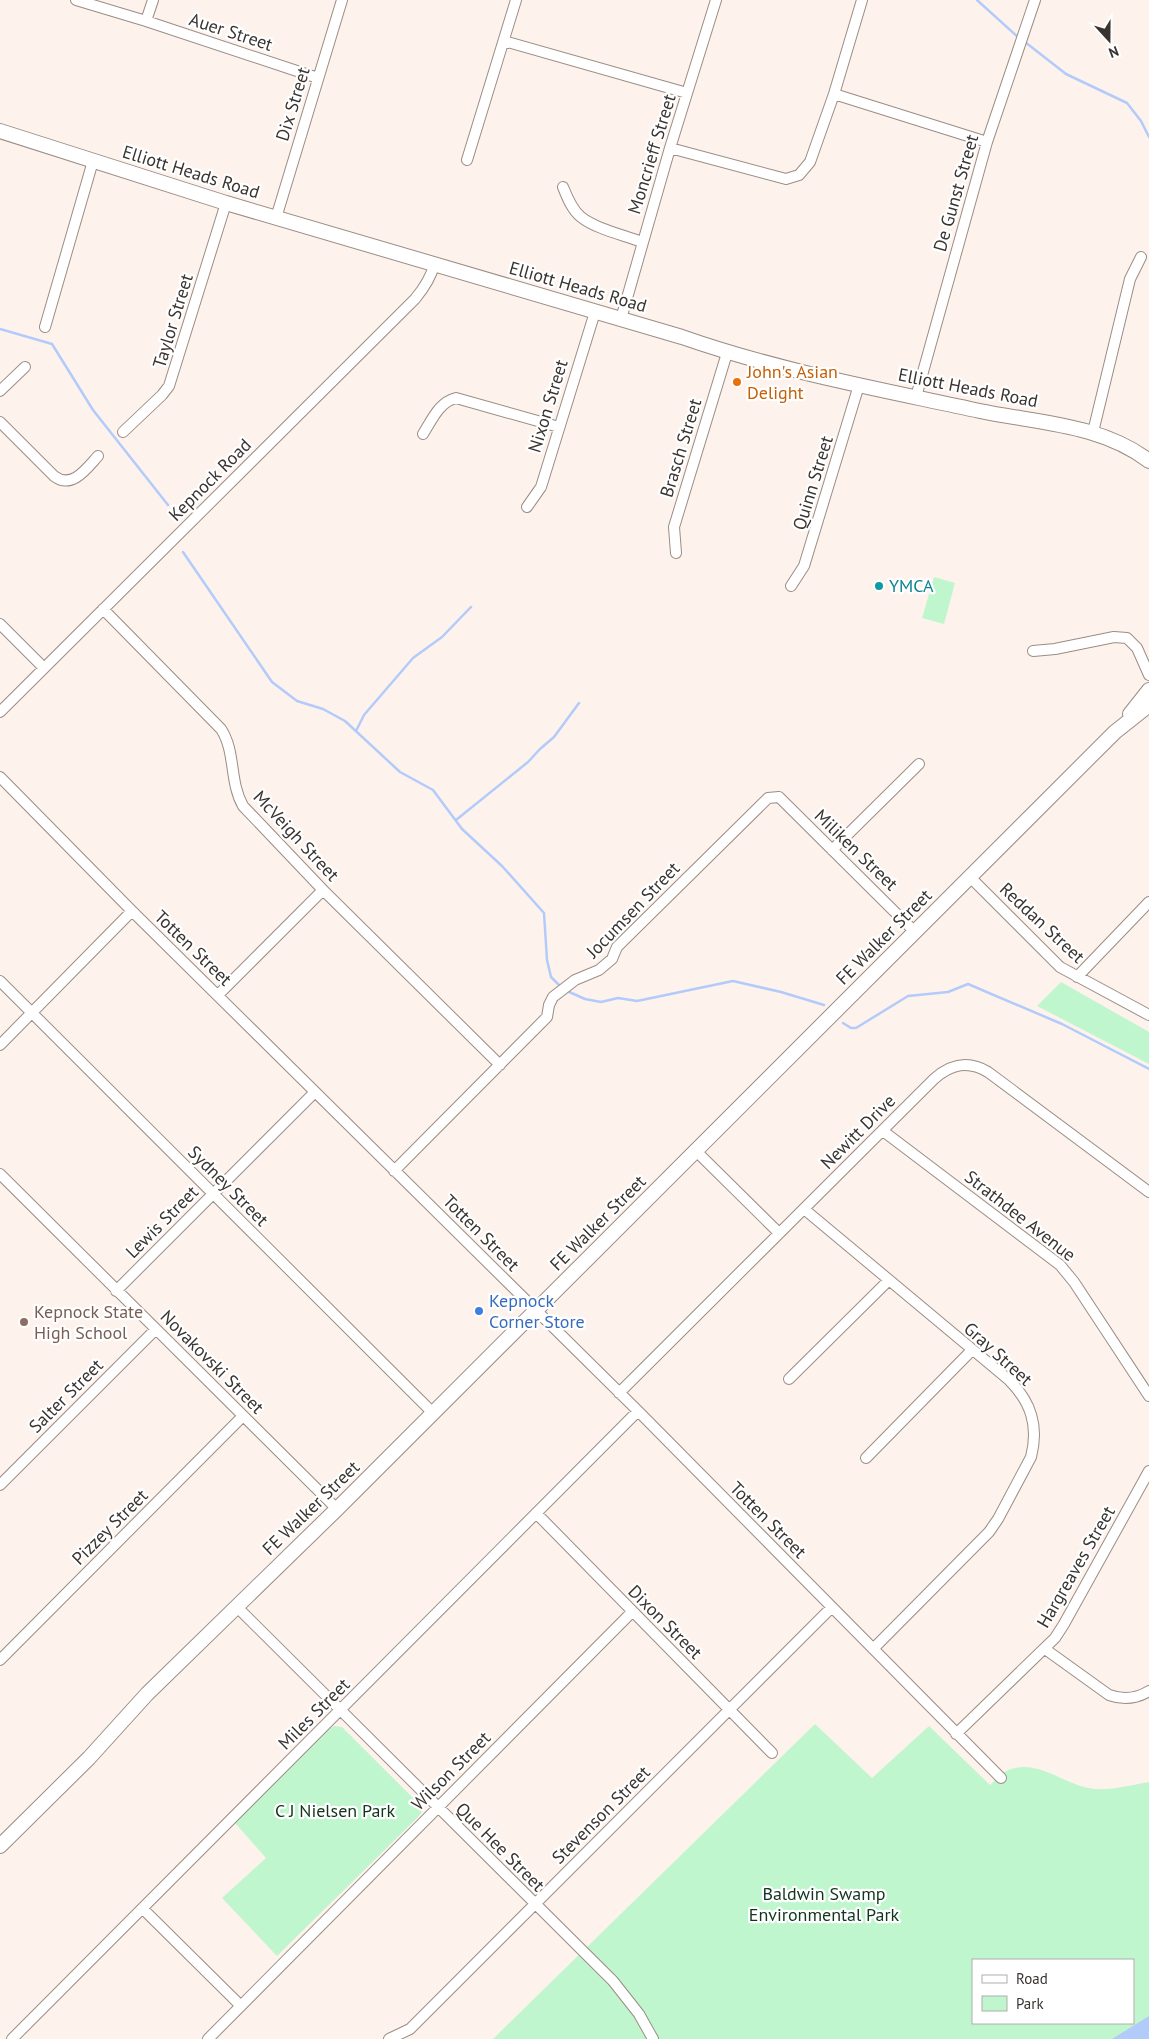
<svg xmlns="http://www.w3.org/2000/svg" width="1149" height="2039" viewBox="0 0 1149 2039" font-family="'PT Sans',sans-serif">
  <rect width="100%" height="100%" fill="#fef2ec"/>
  <path fill="#c0f6cd" fill-rule="evenodd" d="M934,577L955,583L944,624L922,618Z
    M1061,982L1149,1032V1064L1037,1006Z
    M815,1724L872,1778L929,1726L990,1785C994,1781 999,1775 1004,1772C1037,1755 1064,1787 1096,1789C1113,1790 1132,1785 1149,1782V2039H493ZM973,1960H1133V2023H973Z
    M334,1726L342,1727L422,1807V1812L417,1818L277,1956L222,1898L266,1858L235,1823L328,1730Z"/>
  <path fill="#b3cbfa" d="M1149,2016V2039H1112Z"/>
  <g fill="none" stroke-linecap="round" stroke-linejoin="round">
    <path stroke="#b3cbfa" stroke-width="2.5" d="M977,0L1019,38
      M1025,42L1066,74L1127,103L1141,121L1149,137
      M0,329L52,344L93,410L168,505
      M183,552L272,682L297,701L323,709L345,721L400,772L433,790L462,829L502,866L544,913L547,960L551,977L560,986
      M356,731L364,715L413,658L442,637L471,607
      M456,820L528,762L540,749L554,737L579,703
      M567,991L585,999L601,1002L618,998L637,1001L733,981L781,992L824,1005
      M843,1023L851,1028H856L908,996L948,992L968,984L1062,1024L1149,1069"/>
    <defs>
      <path id="street" d="M76,0L146,21L318,78
        M146,21L153,0
        M504,41L687,93
        M834,94L987,142
        M670,148L786,179L799,175L810,162L834,94L862,0
        M467,160L516,0
        M563,187C567,197 572,210 581,217C596,229 624,235 642,242
        M276,218L342,0
        M621,319L670,148L716,0
        M45,327L93,161
        M0,391L25,367
        M916,397L987,142L1035,0
        M0,422L54,476C72,490 87,468 98,456
        M123,432L162,395L169,386L226,203
        M1093,432L1130,279L1141,257
        M423,434C432,420 439,402 456,398L559,427
        M527,507L541,487L595,312
        M676,553L674,527L727,353
        M791,586L804,566L859,385
        M103,609L221,729C236,752 229,781 243,806L323,890L500,1065
        M0,624L44,668
        M1033,651L1055,649L1114,637L1127,638L1137,648L1149,675
        M0,712L415,299C424,288 431,278 434,265
        M0,777L132,911L638,1411L1001,1778
        M832,850L919,764
        M970,877L1060,967L1149,1015
        M1077,977L1149,902
        M0,981L433,1413
        M218,995L323,890
        M0,1045L132,911
        M883,1131L1060,1265L1074,1282L1149,1396
        M696,1151L779,1233
        M394,1171L547,1017L549,1005L553,997L575,980L599,970L612,959L617,947L768,798L779,797L915,932
        M0,1174L337,1509
        M804,1209L1009,1380C1031,1402 1039,1426 1031,1457L998,1519L989,1532L873,1649
        M116,1291L315,1092
        M789,1379L889,1280
        M619,1393L934,1079C951,1064 968,1060 988,1072L1149,1192
        M866,1458L972,1350
        M0,1485L156,1329
        M536,1513L772,1753
        M237,1607L613,1981L639,2014L653,2039
        M1045,1649L1109,1695C1123,1700 1136,1699 1149,1691
        M0,1660L243,1416
        M956,1734L1055,1638L1064,1624L1149,1471
        M143,1909L241,2006
        M12,2039L638,1411
        M208,2039L632,1612
        M389,2039L410,2029L831,1608"/>
      <path id="secondary" d="M0,131L226,203L682,337C779,371 879,389 980,411C1037,423 1101,424 1149,461
        M1130,714L1149,690
        M0,1846L89,1758L147,1694L337,1509L1115,732L1149,705"/>
    </defs>
    <use href="#street" stroke="#9a8d85" stroke-width="12"/>
    <use href="#secondary" stroke="#9a8d85" stroke-width="16"/>
    <use href="#street" stroke="#fff" stroke-width="10"/>
    <use href="#secondary" stroke="#fff" stroke-width="14"/>
  </g>
  <circle fill="#e8710a" stroke="#fff" stroke-width="2" cx="737" cy="382" r="5"/>
  <circle fill="#0f9aa8" stroke="#fff" stroke-width="2" cx="879" cy="586" r="5"/>
  <circle fill="#3f7fe0" stroke="#fff" stroke-width="2" cx="479" cy="1311" r="5"/>
  <circle fill="#8d6e63" stroke="#fff" stroke-width="2" cx="24" cy="1322" r="5"/>
  <g text-anchor="middle" stroke-width="4.5" stroke-linejoin="round" paint-order="stroke">
    <g font-size="18" fill="#393431" stroke="#fff">
      <text transform="translate(231 32) rotate(18)" y="6">Auer Street</text>
      <text transform="translate(293 104) rotate(-73)" y="6">Dix Street</text>
      <text transform="translate(652 154) rotate(-73)" y="6">Moncrieff Street</text>
      <text transform="translate(191 172) rotate(17)" y="6">Elliott Heads Road</text>
      <text transform="translate(956 193) rotate(-74)" y="6">De Gunst Street</text>
      <text transform="translate(578 287) rotate(16)" y="6">Elliott Heads Road</text>
      <text transform="translate(173 321) rotate(-73)" y="6">Taylor Street</text>
      <text transform="translate(968 388) rotate(11)" y="6">Elliott Heads Road</text>
      <text transform="translate(548 406) rotate(-73)" y="6">Nixon Street</text>
      <text transform="translate(681 448) rotate(-73)" y="6">Brasch Street</text>
      <text transform="translate(210 480) rotate(-45)" y="6">Kepnock Road</text>
      <text transform="translate(813 483) rotate(-73)" y="6">Quinn Street</text>
      <text transform="translate(296 836) rotate(47)" y="6">McVeigh Street</text>
      <text transform="translate(856 850) rotate(44)" y="6">Miliken Street</text>
      <text transform="translate(633 910) rotate(-46)" y="6">Jocumsen Street</text>
      <text transform="translate(1042 923) rotate(43)" y="6">Reddan Street</text>
      <text transform="translate(884 937) rotate(-45)" y="6">FE Walker Street</text>
      <text transform="translate(193 948) rotate(44)" y="6">Totten Street</text>
      <text transform="translate(858 1132) rotate(-45)" y="6">Newitt Drive</text>
      <text transform="translate(228 1186) rotate(45)" y="6">Sydney Street</text>
      <text transform="translate(1020 1216) rotate(38)" y="6">Strathdee Avenue</text>
      <text transform="translate(162 1222) rotate(-45)" y="6">Lewis Street</text>
      <text transform="translate(598 1223) rotate(-45)" y="6">FE Walker Street</text>
      <text transform="translate(481 1233) rotate(45)" y="6">Totten Street</text>
      <text transform="translate(998 1354) rotate(42)" y="6">Gray Street</text>
      <text transform="translate(212 1362) rotate(45)" y="6">Novakovski Street</text>
      <text transform="translate(66 1396) rotate(-45)" y="6">Salter Street</text>
      <text transform="translate(311 1508) rotate(-44)" y="6">FE Walker Street</text>
      <text transform="translate(768 1520) rotate(45)" y="6">Totten Street</text>
      <text transform="translate(110 1527) rotate(-45)" y="6">Pizzey Street</text>
      <text transform="translate(1076 1567) rotate(-60)" y="6">Hargreaves Street</text>
      <text transform="translate(665 1622) rotate(45)" y="6">Dixon Street</text>
      <text transform="translate(314 1714) rotate(-45)" y="6">Miles Street</text>
      <text transform="translate(451 1771) rotate(-45)" y="6">Wilson Street</text>
      <text transform="translate(601 1815) rotate(-45)" y="6">Stevenson Street</text>
      <text transform="translate(500 1847) rotate(45)" y="6">Que Hee Street</text>
    </g>
    <g font-size="18" fill="#c56008" stroke="#fff" text-anchor="start">
      <text x="747" y="378">John's Asian<tspan x="747" dy="21">Delight</tspan></text>
    </g>
    <g font-size="18" fill="#0d838f" stroke="#fff" text-anchor="start">
      <text x="889" y="592">YMCA</text>
    </g>
    <g font-size="18" fill="#366cbe" stroke="#fff" text-anchor="start">
      <text x="489" y="1307">Kepnock<tspan x="489" dy="21">Corner Store</tspan></text>
    </g>
    <g font-size="18" fill="#785e54" stroke="#fff" text-anchor="start">
      <text x="34" y="1318">Kepnock State<tspan x="34" dy="21">High School</tspan></text>
    </g>
    <g font-size="18" fill="#11341d" stroke="#fff">
      <text x="335" y="1817">C J Nielsen Park</text>
      <text x="824" y="1900">Baldwin Swamp<tspan x="824" dy="21">Environmental Park</tspan></text>
    </g>
  </g>
  <rect x="972" y="1959" width="162" height="65" fill="#ffffff" stroke="#b0aead"/>
  <rect x="982" y="1975" width="25" height="8" fill="#ffffff" stroke="#b0aead"/>
  <text x="1016" y="1984" font-size="15" fill="#393431">Road</text>
  <rect x="982" y="1996" width="25" height="15" fill="#c0f6cd" stroke="#b0aead"/>
  <text x="1016" y="2009" font-size="15" fill="#393431">Park</text>
  <g transform="translate(1109 40) rotate(159)" stroke="#ffffff" stroke-width="4" paint-order="stroke">
  <path d="M0-4L9 19L0 12L-9 19Z" fill="#393431"/>
  <text y="-8" font-size="14" font-weight="bold" text-anchor="middle" fill="#393431">N</text>
  </g>
</svg>
